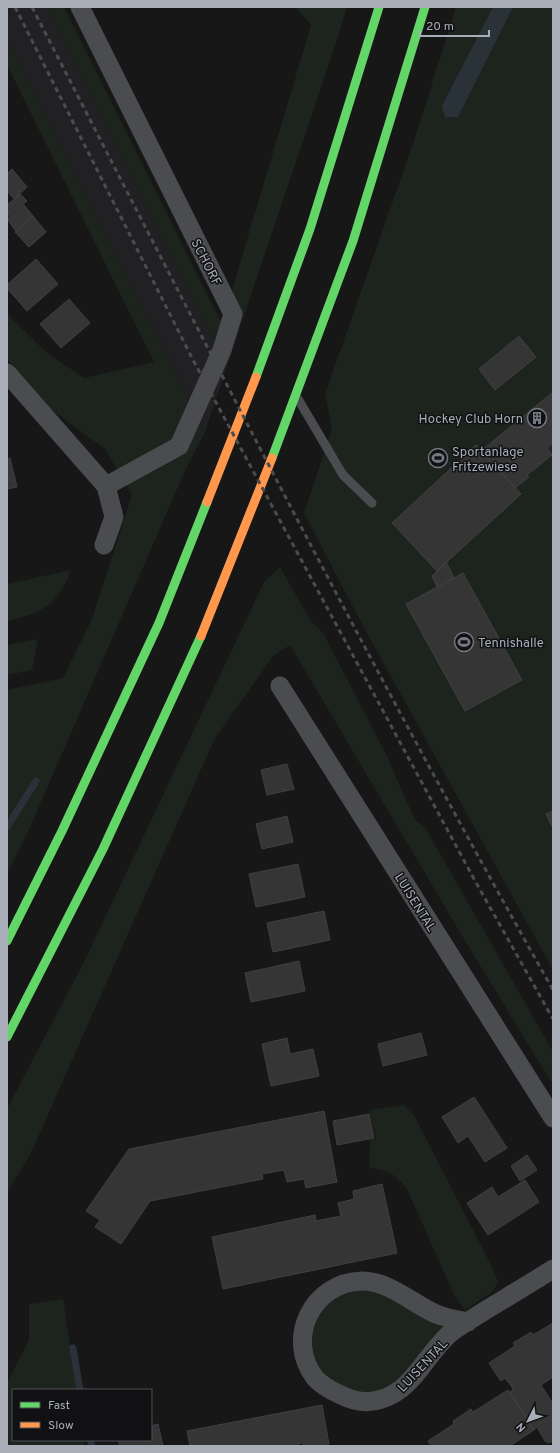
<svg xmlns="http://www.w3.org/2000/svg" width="560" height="1453" viewBox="0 0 560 1453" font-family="Overpass,sans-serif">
  <rect width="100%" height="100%" fill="#171717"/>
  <path fill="#212123" d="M7,7H47L227,366L205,432L7,39Z"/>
  <path fill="#1d241e" d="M47,7H64L222,324L311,25L295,7H347L334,49L227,366Z
    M456,7H553V970L362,624L304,513L332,429L325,394L414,141Z
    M7,39L205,432L185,471L27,834L7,874V690L63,678L92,619L132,495L105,449L53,411L7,359V314L46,352L84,378L154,362L7,65Z
    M280,567L310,620L323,633L386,754L414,818L426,829L553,1052V1085L464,939L290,645L274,655L215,738L30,1155L7,1193V1109L84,962L264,582Z
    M71,570C59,604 41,614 7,621V584Z
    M38,639L32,670L7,675V645Z
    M404,1105L415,1117L491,1265L498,1282L493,1291L465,1310L455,1297L407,1189C400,1181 395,1174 385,1171C379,1169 374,1170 369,1166L370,1140L376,1138L369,1110Z
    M360,1288L377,1291L447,1326L401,1380L373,1395L347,1390L321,1374L312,1358V1324L318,1314L338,1294Z
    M63,1299L77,1390H13V1440H84L85,1446H7V1383L29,1340V1304Z"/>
  <path fill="#2a3239" d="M493,7H513L458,117H445L442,106Z"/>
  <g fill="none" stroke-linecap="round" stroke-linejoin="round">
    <path stroke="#2a3239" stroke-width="7" d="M7,827L36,781
      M73,1348L80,1390
      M90,1440L92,1446"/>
  </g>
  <path fill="#353536" stroke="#3f4043" d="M12,169L27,187L14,199L7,191V174Z
    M20,194L27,201L7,217V205Z
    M24,205L33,216L16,231L7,219Z
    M33,216L46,232L29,247L15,232Z
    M36,259L58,284L27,311L7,288V285Z
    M69,299L90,323L61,348L40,324Z
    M519,336L536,357L495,390L479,369Z
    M553,392V443L547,448L552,455L527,475L529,477L515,488L481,451Z
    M476,445L521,494L437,571L392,523Z
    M10,458L17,487L7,489V459Z
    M446,562L454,578L437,587L432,576Z
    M463,573L522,680L465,711L406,604Z
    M287,764L294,789L267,795L261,770Z
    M553,811V828L546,814Z
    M287,816L293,842L262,849L256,824Z
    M298,864L305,897L256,907L249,874Z
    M324,911L330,940L273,952L267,923Z
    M299,961L305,991L251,1002L245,973Z
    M421,1033L427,1055L383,1066L378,1044Z
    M287,1038L290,1054L313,1049L319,1076L271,1086L262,1044Z
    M474,1097L507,1148L485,1162L468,1136L458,1143L442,1117Z
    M324,1111L337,1182L306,1188L304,1179L287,1182L284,1170L262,1174L263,1179L150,1201L121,1244L95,1227L100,1220L86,1211L129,1149Z
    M369,1114L374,1138L337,1145L333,1121Z
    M527,1155L537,1170L520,1181L511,1166Z
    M525,1180L539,1202L488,1235L467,1203L492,1187L498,1197Z
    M382,1184L397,1253L223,1289L212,1237L315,1215L316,1221L341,1216L338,1203L354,1199L353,1191Z
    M553,1323V1377L541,1385L551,1401H553V1444L551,1441L549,1443L545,1441L537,1427L534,1430L510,1392L513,1390L512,1387L505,1378L501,1381L489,1363L515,1346L513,1343L531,1332L533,1335Z
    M508,1390L534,1430L510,1446H431L428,1441L454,1424L453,1421L471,1409L473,1412Z
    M322,1405L329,1444L321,1446H304L303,1443L298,1444V1446H190L187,1431Z
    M158,1424L163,1446H120L118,1440H151V1426Z"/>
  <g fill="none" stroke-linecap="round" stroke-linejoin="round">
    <path stroke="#4b4c50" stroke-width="9" d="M298,399L343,475L372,503"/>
    <path stroke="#4b4c50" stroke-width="19" d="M80,7L233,314L222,350L179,446L106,486
      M7,373L106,486L114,517L104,545
      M280,686L553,1118
      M468,1322C457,1320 446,1318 436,1314C412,1303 389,1281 362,1281C312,1282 285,1339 315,1378C322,1386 332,1391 341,1395C353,1401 368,1404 382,1399C415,1389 427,1351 453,1331C463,1324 475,1317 486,1310C509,1296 531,1283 553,1269"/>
    <path stroke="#63d668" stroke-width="9" d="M256,377L310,229L379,7
      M272,458L353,241L425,7
      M7,941L62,831L159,623L207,502
      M7,1037L103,849L201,636"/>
    <path stroke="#ff974d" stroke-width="9" d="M207,502L256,377
      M201,636L272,458"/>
    <path stroke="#4b4c4f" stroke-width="3" stroke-dasharray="5 4" stroke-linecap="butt" d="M15,7L193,360L474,879L553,1019
      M32,7C202,337 370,667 553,990"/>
  </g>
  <defs>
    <symbol id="building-ring" viewBox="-11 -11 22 22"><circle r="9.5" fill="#111113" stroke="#757880" stroke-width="1.5"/><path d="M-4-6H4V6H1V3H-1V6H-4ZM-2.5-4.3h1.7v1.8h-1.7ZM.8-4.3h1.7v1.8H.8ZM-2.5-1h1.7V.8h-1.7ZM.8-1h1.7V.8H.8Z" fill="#757880"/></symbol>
    <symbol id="stadium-ring" viewBox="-11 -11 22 22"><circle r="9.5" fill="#111113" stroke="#757880" stroke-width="1.5"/><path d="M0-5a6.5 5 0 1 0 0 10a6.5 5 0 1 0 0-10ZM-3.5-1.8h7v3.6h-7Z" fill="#757880"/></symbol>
  </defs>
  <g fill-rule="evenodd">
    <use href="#building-ring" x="526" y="407" width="22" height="22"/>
    <use href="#stadium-ring" x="427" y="447" width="22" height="22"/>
    <use href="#stadium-ring" x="453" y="631" width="22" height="22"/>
  </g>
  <g text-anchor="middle" stroke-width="3" stroke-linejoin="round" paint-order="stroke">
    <g font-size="13" fill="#a8adb8" stroke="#111113">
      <text transform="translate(207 262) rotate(63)" y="5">SCHORF</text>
      <text transform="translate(416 902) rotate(58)" y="5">LUISENTAL</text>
      <text transform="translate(422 1365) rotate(-47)" y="5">LUISENTAL</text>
    </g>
    <g font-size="13" fill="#a8adb8" stroke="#111113" text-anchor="start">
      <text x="523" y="423" text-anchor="end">Hockey Club Horn</text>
      <text x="452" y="456">Sportanlage<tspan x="452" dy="15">Fritzewiese</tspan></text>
      <text x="478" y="647">Tennishalle</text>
    </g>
  </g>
  <rect width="560" height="1453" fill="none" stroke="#a8adb8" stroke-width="16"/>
  <rect x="12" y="1389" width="140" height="52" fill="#111113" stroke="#4d4f55"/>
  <rect x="20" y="1402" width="20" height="6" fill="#63d668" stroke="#4d4f55"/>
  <text x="48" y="1409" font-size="12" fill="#a8adb8">Fast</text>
  <rect x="20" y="1422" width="20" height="6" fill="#ff974d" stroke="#4d4f55"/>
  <text x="48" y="1429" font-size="12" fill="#a8adb8">Slow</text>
  <g transform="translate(528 1421) rotate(228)" stroke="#111113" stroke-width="3" paint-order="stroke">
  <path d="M0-3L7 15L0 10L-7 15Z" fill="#a8adb8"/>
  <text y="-6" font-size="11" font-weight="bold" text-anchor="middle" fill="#a8adb8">N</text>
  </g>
  <path d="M420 30v6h69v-6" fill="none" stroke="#a8adb8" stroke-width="2"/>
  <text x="426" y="30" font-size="12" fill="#a8adb8" stroke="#111113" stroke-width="3" paint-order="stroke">20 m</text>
</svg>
